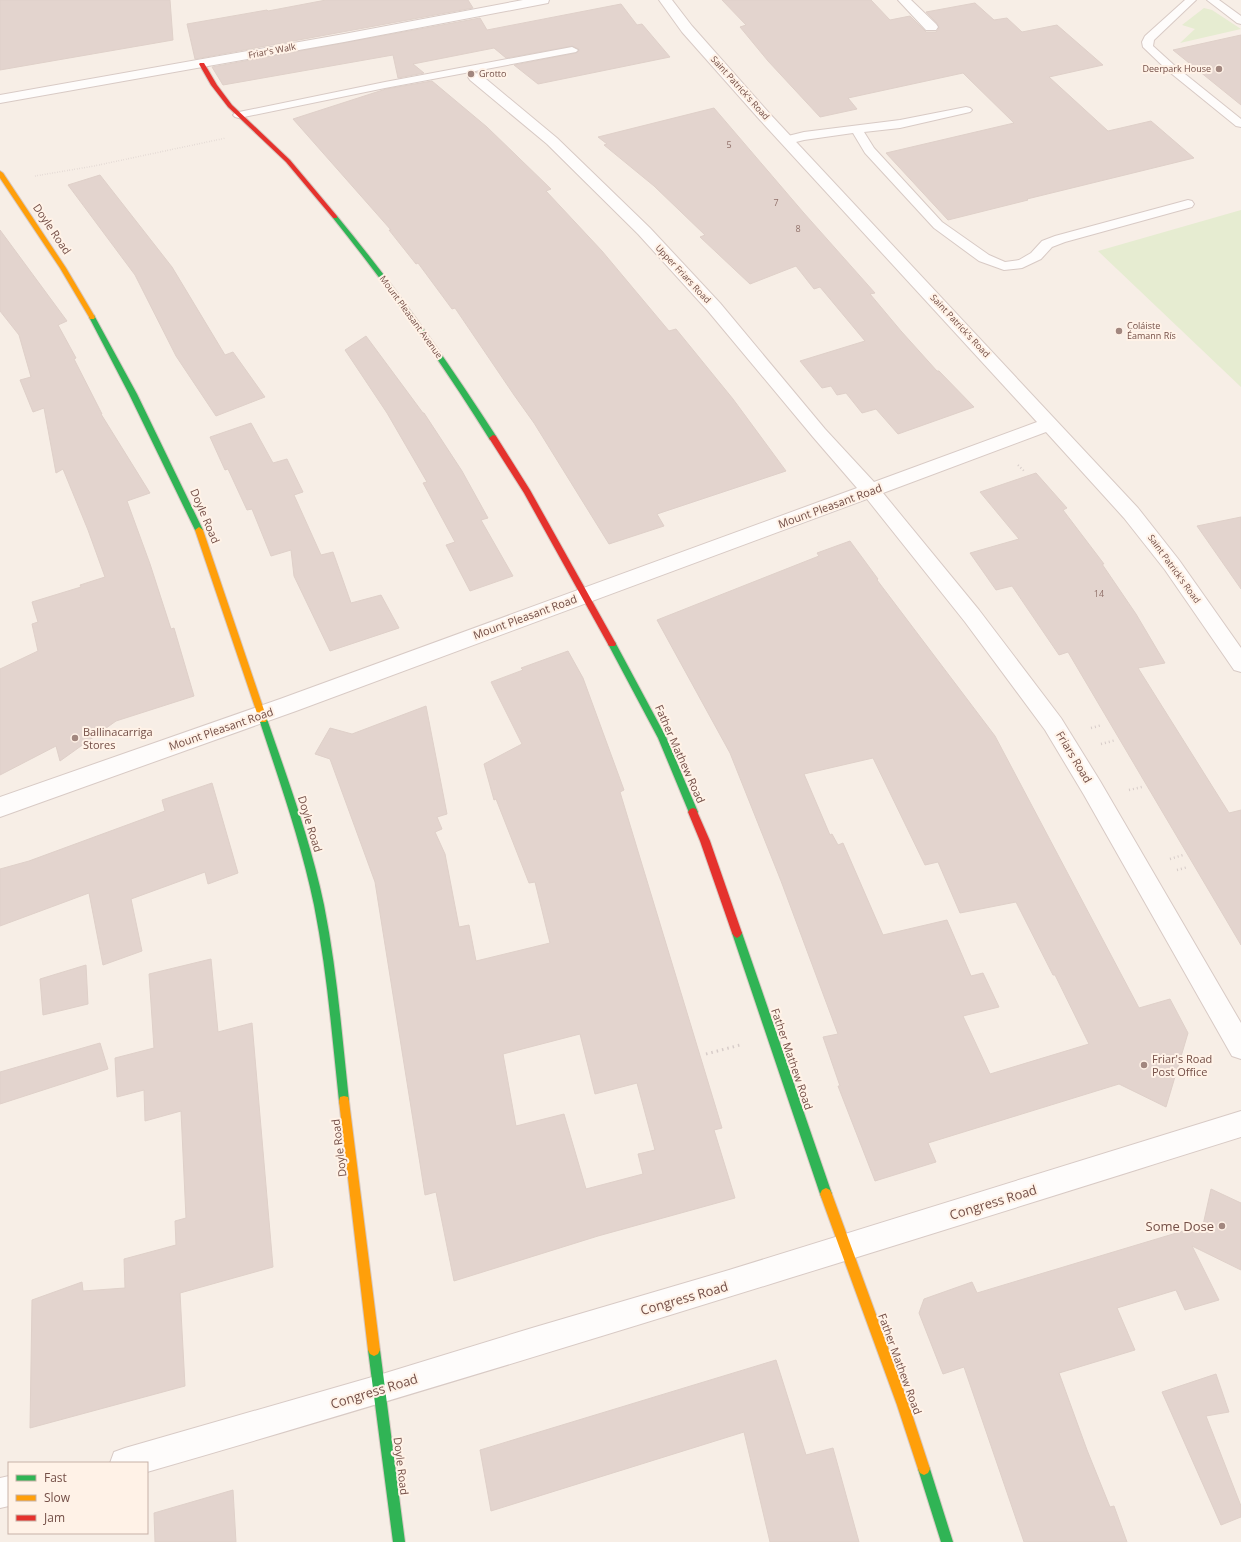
<svg xmlns="http://www.w3.org/2000/svg" width="1241" height="1542" viewBox="0 0 1241 1542" font-family="'Open Sans',sans-serif">
  <rect width="100%" height="100%" fill="#f7eee6"/>
  <path fill="#e6ecd1" d="M1204,8L1212,10L1241,29L1180,43L1195,29L1182,25Z
    M1241,210V387L1098,251Z"/>
  <path fill="#e3d4ce" stroke="#dfd0c9" fill-rule="evenodd" d="M0,0H170L173,40L0,70Z
    M326,0H468L473,8L195,59L187,24L267,10L268,11Z
    M722,0H871L890,20L910,16L926,32H936L939,28L937,23L926,12L975,3L994,20L1007,18L1022,32L1057,25L1103,65L1049,77L1108,131L1151,121L1194,158L1027,199L1028,200L948,220L886,153L1014,123L963,73L848,98L857,109L820,117L768,61L740,27L746,25Z
    M621,4L637,25L642,24L670,57L538,84L514,65L576,53L579,51V49L572,46L506,58L494,48L413,64L424,73L398,78L393,55L223,85L212,67L480,18L487,30Z
    M1241,35V105L1173,50Z
    M432,81L487,127L551,189L546,191L602,251L669,331L676,329L733,399L786,471L657,514L664,526L609,544L534,423L514,395L455,308L452,309L418,263L416,264L389,230H391L293,119L386,89Z
    M714,108L803,212L875,293L870,294L901,331L937,371H939L974,407L898,434L876,409L862,413L846,393L837,395L831,386L822,388L800,361L865,341L820,287L814,289L796,266L750,284L700,237L705,235L654,186L604,145L607,144L598,137Z
    M100,175L172,267L225,355L233,352L265,397L216,416L176,356L135,275L68,185Z
    M0,230L67,321L58,325L76,358L74,359L102,414H101L150,493L127,501L150,564L171,629L174,628L194,696L116,721L60,761L56,746L0,775V669L38,651L32,624L38,622L32,602L81,587L80,585L105,577L88,530L63,469L56,473L44,408L33,412L20,380L31,377L19,335L0,311Z
    M366,336L423,413H424L462,471L488,518L481,520L513,576L470,591L446,545L455,542L423,483L427,482L387,413L345,350Z
    M251,423L273,463L287,459L303,492L294,495L321,555L333,552L351,603L381,595L399,628L330,651L294,576L291,550L271,556L252,509L247,510L228,469L225,470L210,437Z
    M1036,473L1067,508L1063,510L1104,564H1102L1136,614L1165,663L1138,668L1229,813L1241,810V945L1068,652L1059,655L1012,586L996,590L970,553L1019,539L980,492Z
    M1241,517V589L1197,526Z
    M850,541L878,579L877,580L995,736L1139,1008L1170,999L1188,1033L1166,1107L1119,1084L928,1143L936,1162L875,1181L838,1086H840L823,1037L838,1034L781,881L730,753L657,620L819,556L817,553ZM873,758L925,865L938,862L960,913L1016,902L1053,975H1055L1089,1044L990,1074L963,1016L999,1007L983,973L971,976L947,920L883,935L843,843L838,845L832,834L830,835L804,774Z
    M568,651L583,678L624,790L620,792L722,1128L714,1130L735,1198L598,1236L454,1281L436,1192L425,1195L375,882L330,759L315,754L330,728L352,734L426,706L447,814L437,817L442,829L435,832L445,854L459,927L469,925L476,961L550,943L535,882L529,883L496,799L494,800L484,764L522,744L491,682L523,670L521,668ZM580,1034L595,1094L637,1083L655,1150L638,1154L643,1174L586,1189L564,1114L516,1126L503,1054Z
    M212,783L238,873L208,884L205,872L131,899L142,951L103,965L89,893L0,926V869L29,861L165,811L162,800Z
    M211,959L218,1032L252,1023L273,1267L180,1293L185,1386L30,1428L32,1300L82,1282L83,1291L125,1288L124,1259L176,1245L175,1221L186,1218L181,1111L145,1121L144,1090L117,1097L115,1058L154,1048L149,974Z
    M86,965L88,1004L43,1015L40,979Z
    M100,1043L108,1069L0,1104V1072Z
    M1211,1189L1241,1203V1270L1192,1246L1219,1300L1185,1310L1176,1290L1117,1308L1135,1350L1059,1373L1087,1450L1110,1507L1114,1506L1127,1542H1024L964,1367L943,1374L919,1313L924,1299L972,1282L977,1293L1203,1225Z
    M776,1360L806,1455L833,1448L859,1542H770L744,1432L491,1511L480,1450Z
    M1216,1374L1229,1412L1206,1416L1241,1506V1517L1221,1525L1162,1392Z
    M233,1490L236,1542H155L154,1513Z"/>
  <g fill="none" stroke-linecap="round" stroke-linejoin="round">
    <defs>
      <path id="lane" d="M1185,0H1196L1154,40L1153,46L1175,66L1241,119V127L1236,126L1167,70L1143,47L1142,42L1145,36Z
        M1207,0H1219L1241,16V24L1237,23Z
        M572,47L578,50L576,52L385,88L239,118L235,117L233,115L235,113L239,112L385,82Z
        M966,107L970,108L972,110L970,112L900,128L864,132L874,148L942,222L989,255L1005,262L1019,260L1031,253L1042,241L1055,236L1188,200L1192,201L1194,204L1192,207L1065,242L1052,247L1041,259L1022,268L1004,270L979,261L934,228L865,153L853,133L804,140L788,144L784,143L782,140L784,137L804,132L900,120Z"/>
      <path id="street" d="M523,0H549L548,3L543,4L344,42L0,103V95L344,34Z
        M659,0H672L692,26L770,114L1138,508L1179,560L1241,648V672L1234,670L1165,570L1124,518L1046,432L883,493L979,610L1061,718L1100,781L1241,1023V1059L1232,1056L1084,795L1045,730L965,622L867,499L296,711L0,817V797L280,699L857,488L813,437L708,311L638,234L547,144L470,80L468,77L470,74L475,73L480,74L557,138L650,228L720,303L825,429L874,482L1037,422L760,120L682,32Z
        M898,0H911L936,24L938,27L936,30H926Z
        M1241,1111V1137C877,1251 513,1366 147,1472V1463H110L114,1452L125,1448L379,1375L532,1328L729,1270Z
        M9,1476V1506L0,1508V1478Z"/>
      <path id="fast" d="M333,216H337C395,286 447,360 496,436V440H490C442,363 390,289 333,218Z
        M90,315H94L95,317L137,394L203,530L202,532L199,533L195,530L129,394L89,317Z
        M612,641L615,642L666,737L698,812L696,815L693,816L690,815L658,738L608,644Z
        M263,715L266,716L267,719C288,780 311,842 324,905C337,970 342,1036 349,1101L348,1105L344,1106L340,1105L339,1101C332,1036 327,970 314,905C301,842 279,780 259,719L260,716Z
        M737,928L740,930L742,933L832,1194L830,1198L826,1200L822,1198L820,1194L732,933L734,930Z
        M374,1344L378,1346L380,1350L405,1542H393L368,1350L370,1346Z
        M924,1463L928,1465L930,1469L953,1542H941L918,1469L920,1465Z"/>
      <path id="slow" d="M0,171L3,173L66,268L95,317L94,319H90L89,317L60,268L0,178Z
        M199,527L203,530L267,719L266,722H260L259,719L195,530Z
        M344,1096L348,1097L349,1101L380,1350L378,1354L374,1356L370,1354L368,1350L339,1101L340,1097Z
        M826,1188L830,1190L832,1194L909,1405L930,1469L928,1473L924,1475L920,1473L918,1469L897,1405L820,1194L822,1190Z"/>
      <path id="jam" d="M200,63H204L217,85L232,105L290,160L337,216V218H333L286,162L228,107L211,85L199,64Z
        M493,435L496,436L530,490L615,642L616,644L615,646H609L524,493L489,438Z
        M693,808L696,809L710,841L742,933L740,936L737,938L734,936L732,933L700,841L688,812L690,809Z"/>
    </defs>
    <use href="#lane" stroke="#d8cac5" stroke-width="2"/>
    <use href="#street" stroke="#d8cac5" stroke-width="2"/>
    <use href="#fast" stroke="#d7c9c3" stroke-width="2"/>
    <use href="#slow" stroke="#d7c9c3" stroke-width="2"/>
    <use href="#jam" stroke="#d7c9c3" stroke-width="2"/>
    <path stroke="#d7ccc9" stroke-width="1.5" stroke-dasharray="0.5 2" stroke-linecap="butt" d="M35,176L94,166L226,138"/>
    <path stroke="#d7ccc9" stroke-width="2" stroke-dasharray="1 2.5" stroke-linecap="butt" d="M1018,465L1025,472"/>
    <path stroke="#d7ccc9" stroke-width="2.5" stroke-dasharray="1 3" stroke-linecap="butt" d="M1091,728L1102,725
      M1101,744L1116,740
      M1129,790L1142,787
      M1170,859L1183,855
      M1177,870L1188,867"/>
    <path stroke="#d7ccc9" stroke-width="3" stroke-dasharray="1.5 4" stroke-linecap="butt" d="M706,1054L740,1045"/>
    <use href="#lane" fill="#fefcfb" fill-rule="evenodd"/>
    <use href="#street" fill="#fefcfb" fill-rule="evenodd"/>
    <use href="#fast" fill="#30b455" fill-rule="evenodd"/>
    <use href="#slow" fill="#ff9f0a" fill-rule="evenodd"/>
    <use href="#jam" fill="#e5322d" fill-rule="evenodd"/>
  </g>
  <g fill="#a2877f" stroke="#fff2e7" stroke-width="1.5">
    <circle cx="1219" cy="69" r="4"/>
    <circle cx="471" cy="74" r="4"/>
    <circle cx="1119" cy="331" r="4"/>
    <circle cx="75" cy="738" r="4"/>
    <circle cx="1144" cy="1065" r="4"/>
    <circle cx="1222" cy="1226" r="4"/>
  </g>
  <g text-anchor="middle" stroke-width="4" stroke-linejoin="round" paint-order="stroke">
    <g font-size="9" fill="#744f47" stroke="#fff2e7">
      <text transform="translate(272 51) rotate(-11)" y="3">Friar's Walk</text>
      <text transform="translate(740 88) rotate(48)" y="3">Saint Patrick's Road</text>
      <text transform="translate(683 274) rotate(47)" y="3">Upper Friars Road</text>
      <text transform="translate(411 317) rotate(54)" y="3">Mount Pleasant Avenue</text>
      <text transform="translate(960 326) rotate(47)" y="3">Saint Patrick's Road</text>
      <text transform="translate(1174 569) rotate(54)" y="3">Saint Patrick's Road</text>
    </g>
    <g font-size="9" fill="#744f47" stroke="#fff2e7" text-anchor="start">
      <text x="1211" y="72" text-anchor="end">Deerpark House</text>
      <text x="479" y="77">Grotto</text>
      <text x="1127" y="329">Coláiste<tspan x="1127" dy="10">Éamann Rís</tspan></text>
    </g>
    <g font-size="9" fill="#92726b">
      <text x="729" y="148">5</text>
      <text x="776" y="206">7</text>
      <text x="798" y="232">8</text>
      <text x="1099" y="597">14</text>
    </g>
    <g font-size="11" fill="#744f47" stroke="#fff2e7">
      <text transform="translate(52 229) rotate(56)" y="4">Doyle Road</text>
      <text transform="translate(830 506) rotate(-20)" y="4">Mount Pleasant Road</text>
      <text transform="translate(205 516) rotate(67)" y="4">Doyle Road</text>
      <text transform="translate(525 617) rotate(-20)" y="4">Mount Pleasant Road</text>
      <text transform="translate(221 729) rotate(-19)" y="4">Mount Pleasant Road</text>
      <text transform="translate(680 754) rotate(66)" y="4">Father Mathew Road</text>
      <text transform="translate(1074 757) rotate(59)" y="4">Friars Road</text>
      <text transform="translate(310 824) rotate(73)" y="4">Doyle Road</text>
      <text transform="translate(792 1059) rotate(71)" y="4">Father Mathew Road</text>
      <text transform="translate(339 1148) rotate(-97)" y="4">Doyle Road</text>
      <text transform="translate(900 1364) rotate(70)" y="4">Father Mathew Road</text>
      <text transform="translate(401 1466) rotate(83)" y="4">Doyle Road</text>
    </g>
    <g font-size="11" fill="#744f47" stroke="#fff2e7" text-anchor="start">
      <text x="83" y="736">Ballinacarriga<tspan x="83" dy="13">Stores</tspan></text>
      <text x="1152" y="1063">Friar's Road<tspan x="1152" dy="13">Post Office</tspan></text>
    </g>
    <g font-size="13" fill="#744f47" stroke="#fff2e7">
      <text transform="translate(993 1202) rotate(-17)" y="5">Congress Road</text>
      <text transform="translate(684 1298) rotate(-16)" y="5">Congress Road</text>
      <text transform="translate(374 1391) rotate(-17)" y="5">Congress Road</text>
    </g>
    <g font-size="13" fill="#744f47" stroke="#fff2e7" text-anchor="end">
      <text x="1214" y="1231">Some Dose</text>
    </g>
  </g>
  <rect x="8" y="1462" width="140" height="72" fill="#fff2e7" stroke="#c7b1a7"/>
  <rect x="16" y="1475" width="20" height="6" fill="#30b455" stroke="#c7b1a7"/>
  <text x="44" y="1482" font-size="12" fill="#744f47">Fast</text>
  <rect x="16" y="1495" width="20" height="6" fill="#ff9f0a" stroke="#c7b1a7"/>
  <text x="44" y="1502" font-size="12" fill="#744f47">Slow</text>
  <rect x="16" y="1515" width="20" height="6" fill="#e5322d" stroke="#c7b1a7"/>
  <text x="44" y="1522" font-size="12" fill="#744f47">Jam</text>
</svg>
